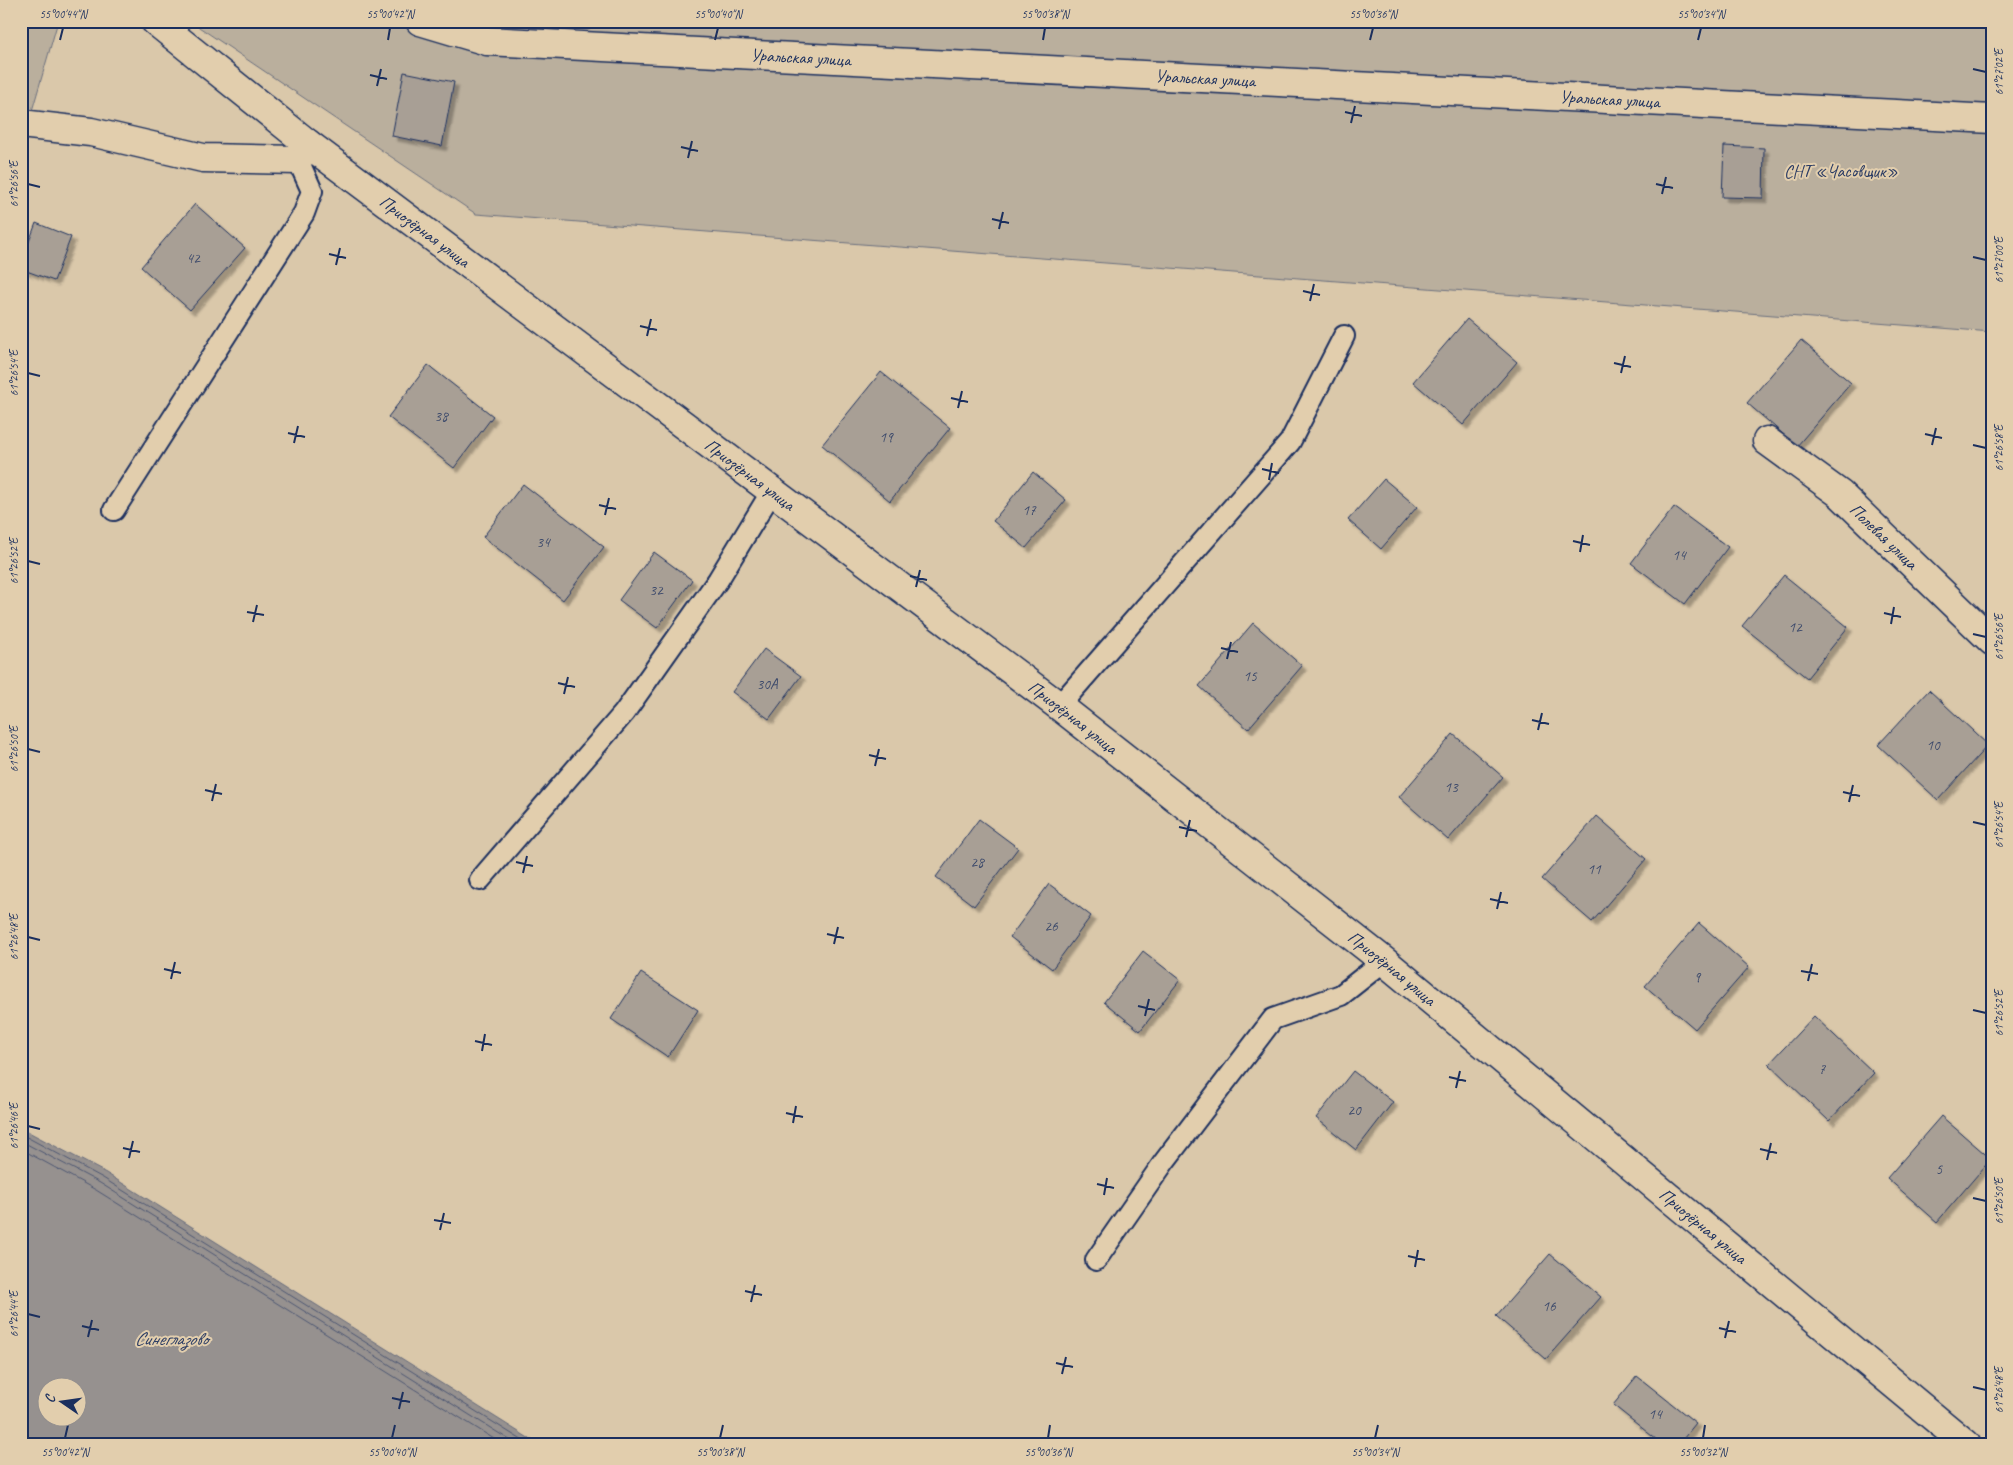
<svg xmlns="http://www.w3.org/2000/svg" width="2013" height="1465" viewBox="0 0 2013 1465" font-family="Caveat,sans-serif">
  <defs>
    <filter id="shadow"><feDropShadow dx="4.5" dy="4.5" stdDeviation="1" flood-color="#0004"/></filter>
  </defs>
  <rect width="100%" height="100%" fill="#dac8aa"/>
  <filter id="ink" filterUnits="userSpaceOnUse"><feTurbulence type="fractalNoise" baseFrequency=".02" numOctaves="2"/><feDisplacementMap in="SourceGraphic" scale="10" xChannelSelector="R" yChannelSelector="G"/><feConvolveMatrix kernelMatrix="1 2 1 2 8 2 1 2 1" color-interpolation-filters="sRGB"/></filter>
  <g filter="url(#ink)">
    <path fill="#baaf9d" stroke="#6a6f7e" d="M21,21H58L21,149Z
      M190,21H1992V332L476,214Z"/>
    <path fill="#96918f" stroke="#656a7b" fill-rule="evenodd" d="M21,1128L106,1173L538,1444H21ZM48,1388H78V1418H48Z"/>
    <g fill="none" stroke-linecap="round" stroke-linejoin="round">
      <path stroke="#4c5672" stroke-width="1" d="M21,1134L103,1178L528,1444
        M21,1141L100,1183L516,1444
        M21,1149L96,1190L502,1444"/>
    </g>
    <path fill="#a89f95" stroke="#1b2f5e" filter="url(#shadow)" d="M404,72L454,82L442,146L392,136Z
      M1724,146L1764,148L1763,198L1722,197Z
      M195,204L245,248L190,310L141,267Z
      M36,223L71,237L54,281L21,269V263Z
      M1467,319L1517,362L1463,425L1413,382Z
      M1801,340L1851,383L1797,446L1747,403Z
      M428,365L493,416L454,468L388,417Z
      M881,372L950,428L890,501L822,445Z
      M1033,472L1066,500L1026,548L993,521Z
      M1384,479L1417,507L1381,549L1348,520Z
      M523,484L604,547L563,600L483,537Z
      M1674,507L1728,547L1685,604L1631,563Z
      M654,552L692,580L657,628L619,600Z
      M1784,575L1848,627L1807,678L1742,626Z
      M1253,623L1302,666L1248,729L1199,686Z
      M764,649L801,676L769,719L732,692Z
      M1929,690L1988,745L1938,800L1878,745Z
      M1453,734L1503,777L1448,840L1399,797Z
      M1597,816L1646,859L1592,922L1542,879Z
      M979,819L1018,848L974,906L936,877Z
      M1049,884L1091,916L1052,969L1010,937Z
      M1699,923L1749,967L1695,1029L1645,986Z
      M1143,951L1180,980L1140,1031L1104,1002Z
      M641,973L698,1010L668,1057L611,1019Z
      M1814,1016L1874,1073L1829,1121L1769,1064Z
      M1353,1071L1393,1102L1356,1150L1316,1118Z
      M1941,1116L1991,1159L1937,1222L1887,1178Z
      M1550,1254L1601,1297L1546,1359L1496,1316Z
      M1637,1376L1696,1423L1679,1444H1662L1613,1405Z"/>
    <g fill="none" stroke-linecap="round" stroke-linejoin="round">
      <defs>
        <path id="lane" d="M114,510L304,213L312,191L298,160
          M1059,706L1290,442L1344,336
          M480,880L624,713L718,580L772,491
          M1096,1260L1164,1162L1273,1019L1341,995L1384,961"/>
        <g id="street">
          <path id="s1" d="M420,21L487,41L1992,119"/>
          <path d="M21,124L91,132L203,158L298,160L307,143"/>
          <path id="s2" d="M1767,441L1840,494L1992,641"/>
        </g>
        <g id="secondary">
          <path id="s3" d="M155,21L307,143L1059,706L1384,961L1966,1444"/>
        </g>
      </defs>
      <use href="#lane" stroke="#1b2f5e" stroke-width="24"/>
      <use href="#street" stroke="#1b2f5e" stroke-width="31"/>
      <use href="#secondary" stroke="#1b2f5e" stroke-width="31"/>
      <use href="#lane" stroke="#e2cead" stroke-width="20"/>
      <use href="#street" stroke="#e2cead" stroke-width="28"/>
      <use href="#secondary" stroke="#e2cead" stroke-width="28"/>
    </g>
  </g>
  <path fill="none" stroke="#1b2f5e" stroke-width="2" d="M60,40L63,28M388,40L390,28M715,40L718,28M1043,40L1045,28M1370,40L1373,28M1698,40L1701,28M1973,69L1986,72M370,75L387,79M377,86L381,69M1345,112L1362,116M1351,123L1355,106M681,147L698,151M688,158L692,141M28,184L40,187M1656,184L1673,188M1662,194L1666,177M992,219L1009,223M999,229L1003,212M329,254L346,258M1973,257L1986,260M336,265L340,248M1303,291L1320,295M1310,301L1314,284M640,326L657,330M647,336L651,319M1614,363L1631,367M28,373L40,376M1621,373L1625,356M951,398L968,402M958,408L962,391M288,433L305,437M1925,434L1942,438M294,443L298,426M1932,445L1936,428M1973,445L1986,448M1262,469L1279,473M1269,480L1272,463M599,505L616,509M605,515L609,498M1573,541L1590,545M1580,552L1583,535M28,561L40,564M910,576L927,580M916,587L920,570M247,612L264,615M1884,613L1901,617M253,622L257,605M1891,624L1894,607M1973,634L1986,637M1221,648L1238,652M1227,659L1231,642M558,683L575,687M564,694L568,677M1532,720L1549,724M1538,730L1542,713M28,749L40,752M869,755L886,759M875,766L879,749M205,790L222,794M1843,792L1860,796M212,801L216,784M1849,802L1853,785M1973,822L1986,825M1179,827L1197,831M1186,837L1190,820M516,862L533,866M523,873L527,856M1490,899L1508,903M1497,909L1501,892M827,934L844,938M28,937L40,940M834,944L838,927M164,969L181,973M1801,971L1818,974M171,979L175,962M1808,981L1812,964M1138,1006L1155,1010M1973,1010L1986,1013M1145,1016L1149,999M475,1041L492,1045M482,1051L485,1034M1449,1077L1466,1081M1456,1088L1460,1071M786,1113L803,1117M793,1123L796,1106M28,1126L40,1129M123,1148L140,1152M1760,1149L1777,1153M129,1158L133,1141M1767,1160L1771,1143M1097,1184L1114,1188M1104,1195L1107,1178M1973,1198L1986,1201M434,1220L451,1223M440,1230L444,1213M1408,1256L1425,1260M1415,1267L1418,1250M745,1291L762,1295M751,1302L755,1285M28,1314L40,1317M82,1326L99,1330M1719,1328L1736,1332M88,1337L92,1320M1725,1338L1729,1321M1056,1363L1073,1367M1062,1374L1066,1357M1973,1387L1986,1390M392,1398L410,1402M399,1409L403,1392M65,1438L68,1425M392,1438L395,1425M720,1438L723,1425M1048,1438L1050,1425M1375,1438L1378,1425M1703,1438L1705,1425"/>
  <g text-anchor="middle" stroke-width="4" stroke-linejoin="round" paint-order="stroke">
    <g font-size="15" fill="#3e4b6c">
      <text x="193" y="263">42</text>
      <text x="441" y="421">38</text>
      <text x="886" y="442">19</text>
      <text x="1029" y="515">17</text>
      <text x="543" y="547">34</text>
      <text x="1679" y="560">14</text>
      <text x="656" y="595">32</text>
      <text x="1795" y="632">12</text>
      <text x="1250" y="681">15</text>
      <text x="767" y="689">30А</text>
      <text x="1933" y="750">10</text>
      <text x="1451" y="792">13</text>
      <text x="977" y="867">28</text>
      <text x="1594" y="874">11</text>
      <text x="1051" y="931">26</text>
      <text x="1697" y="982">9</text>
      <text x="1822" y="1074">7</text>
      <text x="1354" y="1115">20</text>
      <text x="1939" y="1174">5</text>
      <text x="1549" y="1311">16</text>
      <text x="1655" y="1419">14</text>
    </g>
    <g font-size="18" fill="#1b2f5e" stroke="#e2cead">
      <text dy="6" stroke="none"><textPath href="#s1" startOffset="384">Уральская улица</textPath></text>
      <text dy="6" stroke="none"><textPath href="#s1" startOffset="789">Уральская улица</textPath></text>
      <text dy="6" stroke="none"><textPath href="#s1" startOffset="1194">Уральская улица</textPath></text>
      <text dy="6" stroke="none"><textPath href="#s3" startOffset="342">Приозёрная улица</textPath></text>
      <text dy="6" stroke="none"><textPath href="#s3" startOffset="748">Приозёрная улица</textPath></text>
      <text dy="6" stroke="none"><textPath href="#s2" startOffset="151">Полевая улица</textPath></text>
      <text dy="6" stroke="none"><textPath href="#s3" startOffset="1152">Приозёрная улица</textPath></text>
      <text dy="6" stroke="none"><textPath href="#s3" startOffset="1558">Приозёрная улица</textPath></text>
      <text dy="6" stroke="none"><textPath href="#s3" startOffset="1962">Приозёрная улица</textPath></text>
    </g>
    <g font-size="18" fill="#2b3c64" stroke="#e2cead">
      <text x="1841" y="177">СНТ «Часовщик»</text>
    </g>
    <g font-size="19" font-style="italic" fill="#2d3e65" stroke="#e2cead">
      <text x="171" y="1345">Синеглазово</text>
    </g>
  </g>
  <rect width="2013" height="1465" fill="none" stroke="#e2cead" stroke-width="55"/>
  <g transform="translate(62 1402) rotate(283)"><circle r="24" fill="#e2cead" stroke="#928e8d"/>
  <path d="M0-4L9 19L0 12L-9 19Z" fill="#1b2f5e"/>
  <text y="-8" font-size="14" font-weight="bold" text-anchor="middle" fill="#1b2f5e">С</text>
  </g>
  <rect x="28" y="28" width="1958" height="1410" fill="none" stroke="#1b2f5e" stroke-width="2"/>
  <g font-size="12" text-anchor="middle" fill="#1b2f5e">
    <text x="63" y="18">55°00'44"N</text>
    <text x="390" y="18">55°00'42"N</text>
    <text x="718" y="18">55°00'40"N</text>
    <text x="1045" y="18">55°00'38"N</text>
    <text x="1373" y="18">55°00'36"N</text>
    <text x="1701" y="18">55°00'34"N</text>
    <text transform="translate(1999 72) rotate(-90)" y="4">61°27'02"E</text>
    <text transform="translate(14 184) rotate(-90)" y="4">61°26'56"E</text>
    <text transform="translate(1999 260) rotate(-90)" y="4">61°27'00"E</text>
    <text transform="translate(14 373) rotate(-90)" y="4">61°26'54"E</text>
    <text transform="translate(1999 448) rotate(-90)" y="4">61°26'58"E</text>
    <text transform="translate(14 561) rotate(-90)" y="4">61°26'52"E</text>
    <text transform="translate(1999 637) rotate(-90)" y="4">61°26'56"E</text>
    <text transform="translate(14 749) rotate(-90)" y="4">61°26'50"E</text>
    <text transform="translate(1999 825) rotate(-90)" y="4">61°26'54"E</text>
    <text transform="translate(14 937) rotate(-90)" y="4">61°26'48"E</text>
    <text transform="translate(1999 1013) rotate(-90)" y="4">61°26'52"E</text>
    <text transform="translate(14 1126) rotate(-90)" y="4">61°26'46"E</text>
    <text transform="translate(1999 1201) rotate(-90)" y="4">61°26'50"E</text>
    <text transform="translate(14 1314) rotate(-90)" y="4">61°26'44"E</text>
    <text transform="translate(1999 1390) rotate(-90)" y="4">61°26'48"E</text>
    <text x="65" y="1456">55°00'42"N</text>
    <text x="392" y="1456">55°00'40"N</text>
    <text x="720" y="1456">55°00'38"N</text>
    <text x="1048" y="1456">55°00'36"N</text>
    <text x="1375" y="1456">55°00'34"N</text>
    <text x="1703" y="1456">55°00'32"N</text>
  </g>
</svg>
